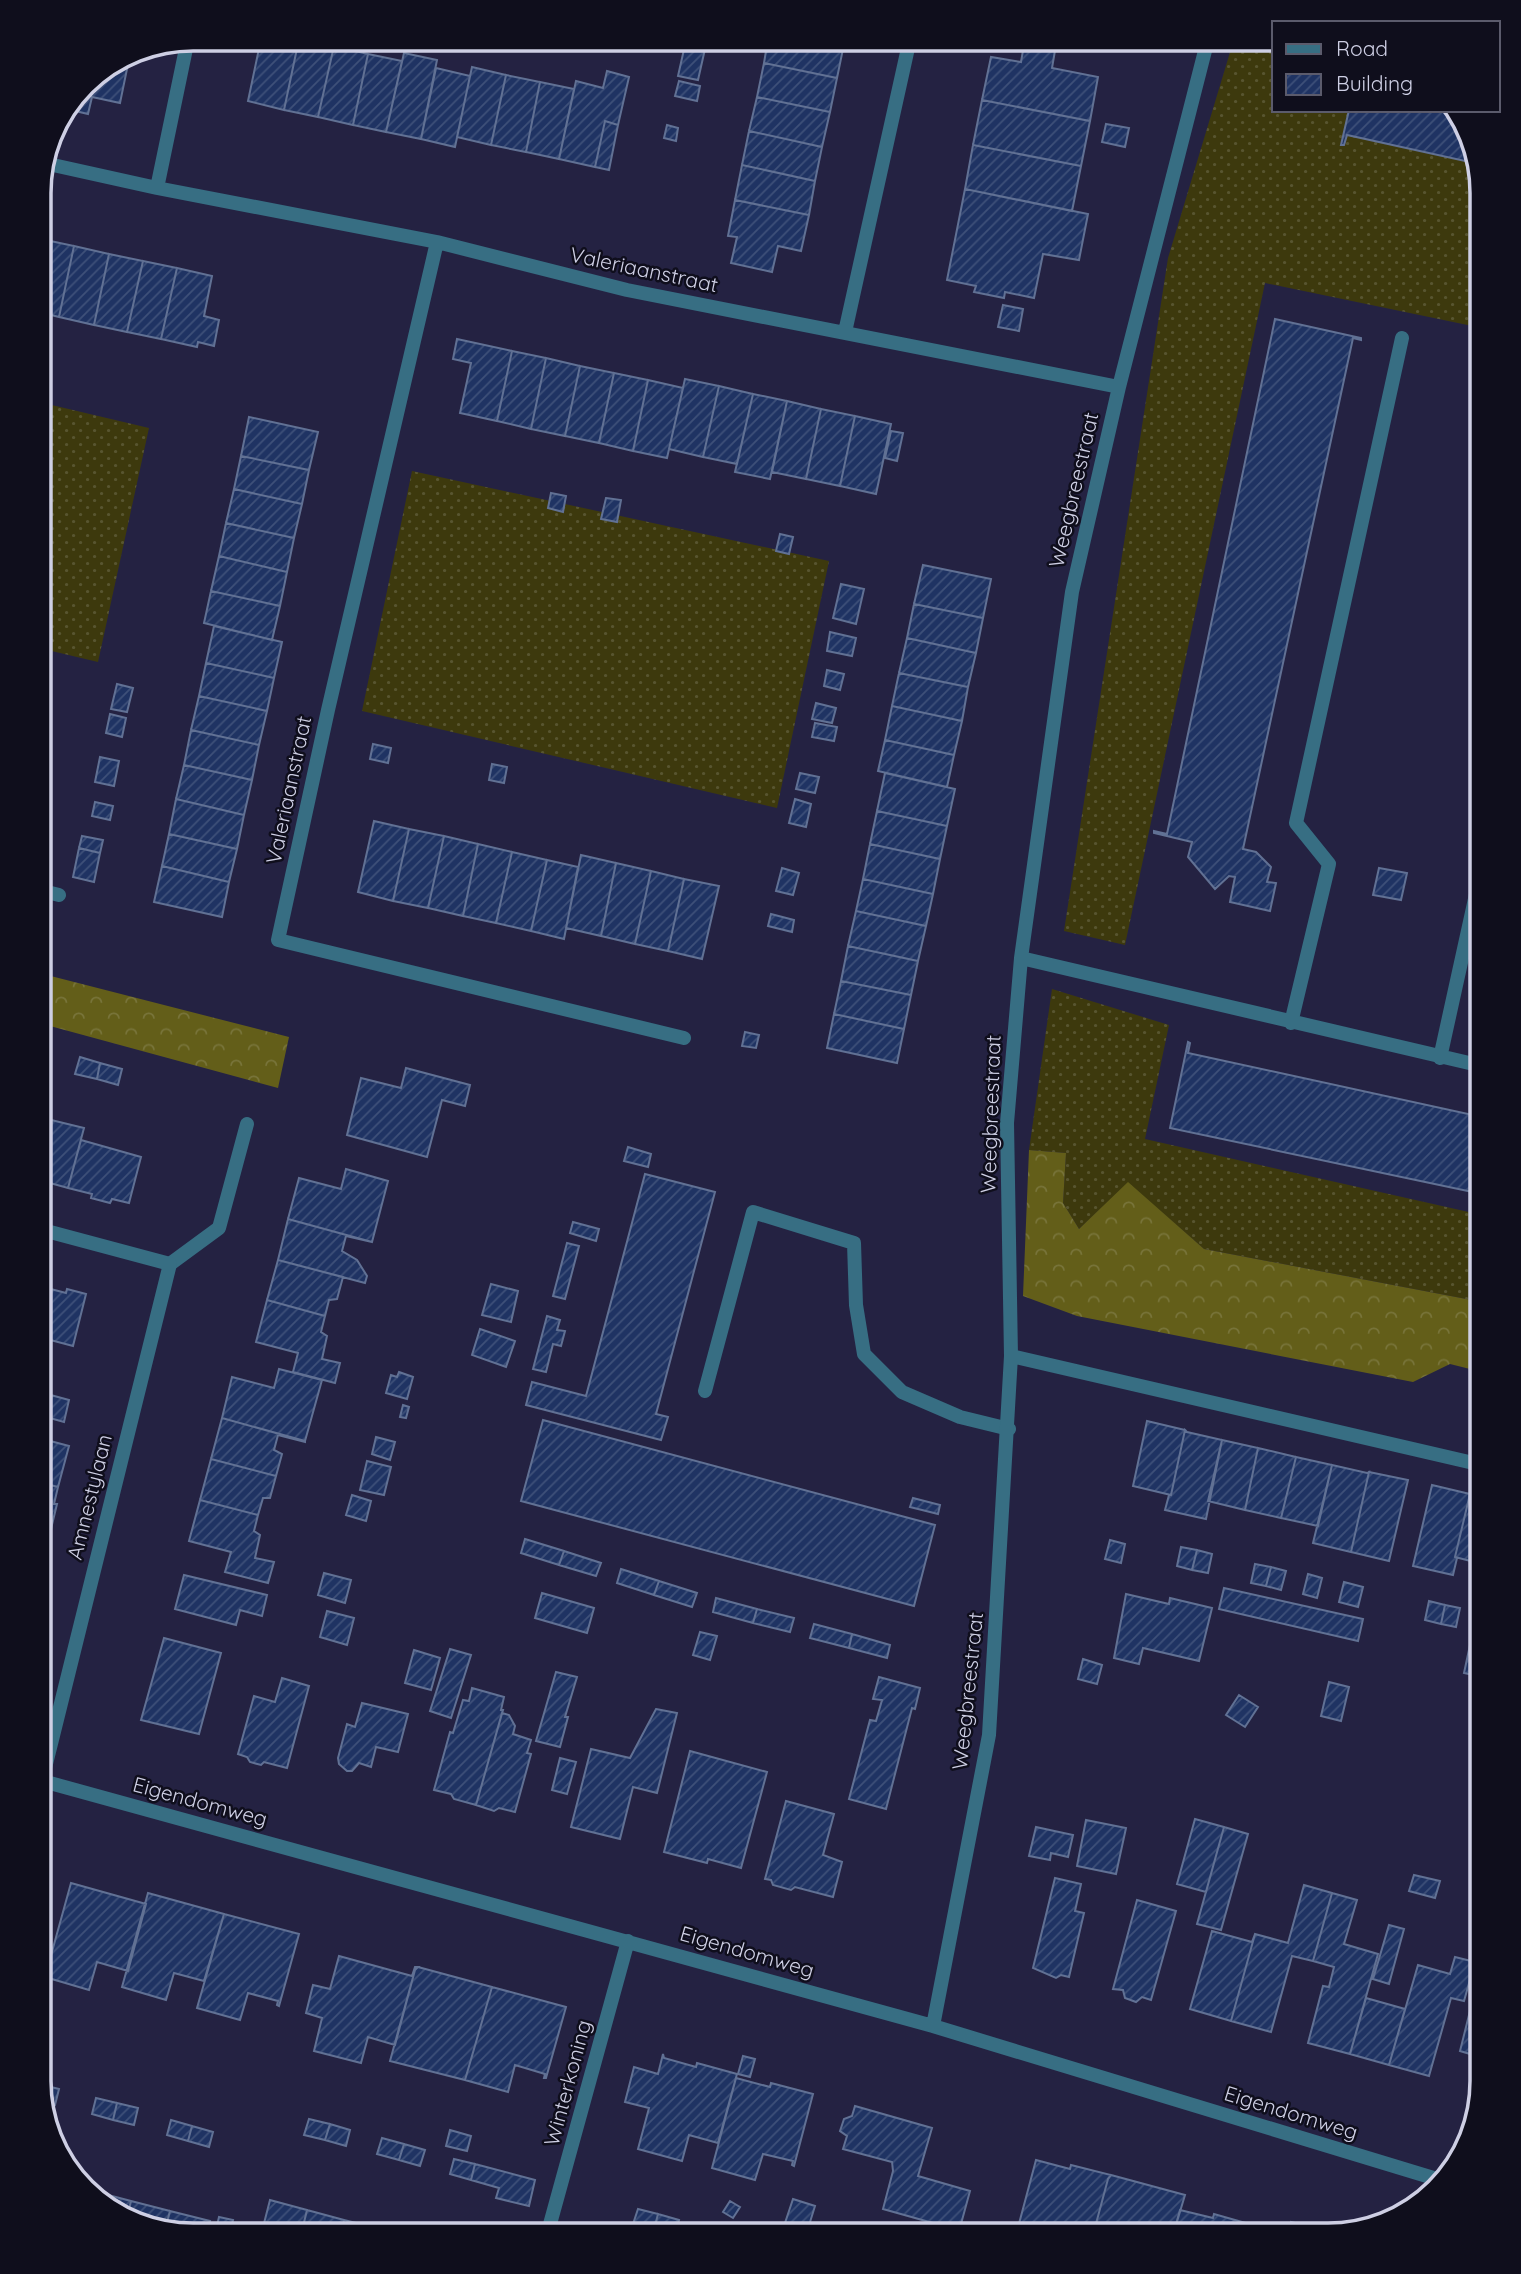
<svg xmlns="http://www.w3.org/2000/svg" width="1521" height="2274" viewBox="0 0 1521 2274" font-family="Quicksand,sans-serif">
  <defs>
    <pattern id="grass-dots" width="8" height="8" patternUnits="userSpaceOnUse" patternTransform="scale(1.75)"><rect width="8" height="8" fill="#3d390d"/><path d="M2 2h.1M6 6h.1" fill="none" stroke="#585530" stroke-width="1.8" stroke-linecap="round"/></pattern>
    <pattern id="forest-crowns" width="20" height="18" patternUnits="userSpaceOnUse" patternTransform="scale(1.75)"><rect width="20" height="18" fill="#635e19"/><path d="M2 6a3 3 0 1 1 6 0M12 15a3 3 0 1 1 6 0" fill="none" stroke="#78743a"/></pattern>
    <pattern id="building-hatch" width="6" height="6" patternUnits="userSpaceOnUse" patternTransform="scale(1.75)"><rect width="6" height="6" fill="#1f3363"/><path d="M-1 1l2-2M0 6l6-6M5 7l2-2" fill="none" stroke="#3e5079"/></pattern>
  </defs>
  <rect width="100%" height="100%" fill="#242242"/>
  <path fill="url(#grass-dots)" d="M1234,39H1274V110H1457L1462,116L1482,193V328L1265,283L1125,945L1064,931L1168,258Z
    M39,402L149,428L98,662L39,648Z
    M412,471L829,561L777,808L362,711Z
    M1052,989L1169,1025L1145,1139L1482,1215V1302L1204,1249L1128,1183L1079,1229L1063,1203L1066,1153L1029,1150Z"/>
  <path fill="url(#forest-crowns)" d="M39,973L289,1037L278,1088L39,1023Z
    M1029,1150L1066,1153L1063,1203L1079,1229L1128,1182L1204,1249L1482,1302V1372L1450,1364L1413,1382L1077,1316L1023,1296Z"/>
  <path fill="url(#building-hatch)" stroke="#617194" stroke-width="2" d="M261,39H299L284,110L248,101Z
    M299,39L334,46L318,117L284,110Z
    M686,39H704L702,47L684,43Z
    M768,39H818L844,44L837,78L764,63Z
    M818,39H845L844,44Z
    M1025,39H1057L1052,68L1098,77L1090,121L982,100L991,57L1021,62Z
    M685,45L705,49L698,80L678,76Z
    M334,46L368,54L353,125L318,117Z
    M131,52L127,69L111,65Z
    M404,53L437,60L421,139L386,132Z
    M368,54L402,61L386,132L353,125Z
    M764,63L837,78L830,112L757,97Z
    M111,65L127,69L120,103L92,97L88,114L67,109L84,83Z
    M472,67L506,75L491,145L457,137Z
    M436,68L470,76L455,147L421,139Z
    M607,71L629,77L618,125L605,121L595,167L559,159L576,81L603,88Z
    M506,75L540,82L526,152L491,145Z
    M679,81L700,86L697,101L675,96Z
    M540,82L574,89L559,159L526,152Z
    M757,97L830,112L822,147L749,131Z
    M982,100L1090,121L1081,166L973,145Z
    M1349,110H1457L1462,116L1474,163L1347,135L1344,145H1341Z
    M605,121L618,125L609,170L595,167Z
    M1106,124L1129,128L1125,147L1102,142Z
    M667,125L678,128L676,141L664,138Z
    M749,131L822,147L815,181L742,165Z
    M973,145L1081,166L1072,211L965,189Z
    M742,165L815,181L809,215L735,200Z
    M965,189L1088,214L1079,260L1043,254L1034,298L1005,292L1004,298L974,292L976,286L947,280Z
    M735,200L809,215L801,251L778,246L772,272L731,263L737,237L728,236Z
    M41,239L74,246L59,317L39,312V249Z
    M74,246L109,254L94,325L59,317Z
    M109,254L143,261L127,332L94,325Z
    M143,261L177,268L161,339L127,332Z
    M177,268L212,276L204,316L219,320L214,346L198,342L197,347L161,339Z
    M1003,305L1023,309L1019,331L998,327Z
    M1275,319L1361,338V340L1353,338L1243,849L1256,852L1271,867L1267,882L1276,883L1270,911L1230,902L1235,877L1229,876L1215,889L1188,857L1192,842L1154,833V831L1167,834Z
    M457,339L512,351L497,421L460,413L471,363L453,359Z
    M512,351L546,358L531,429L497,421Z
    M546,358L580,366L565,436L531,429Z
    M580,366L614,373L599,443L565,436Z
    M614,373L648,380L633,451L599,443Z
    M685,379L719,386L703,457L669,449Z
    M648,380L683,388L667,458L633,451Z
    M719,386L753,394L737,464L703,457Z
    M753,394L787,401L770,479L735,472Z
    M787,401L821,409L806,479L772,472Z
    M821,409L855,416L840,486L806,479Z
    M855,416L891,424L876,494L840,486Z
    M249,417L318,432L309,470L241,456Z
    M891,431L903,433L897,461L885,458Z
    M241,456L309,470L302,504L234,489Z
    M234,489L302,504L294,538L226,523Z
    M551,493L566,496L563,512L548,508Z
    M606,498L621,500L617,522L601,519Z
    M226,523L294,538L287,572L219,556Z
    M780,534L793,537L789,554L776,551Z
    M219,556L287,572L280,606L211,591Z
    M923,565L991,579L983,618L914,604Z
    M841,584L864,589L856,624L833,618Z
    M211,591L280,606L272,640L204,623Z
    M914,604L983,618L976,653L907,638Z
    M214,626L282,642L274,678L206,663Z
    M830,632L856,638L852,656L827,651Z
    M907,638L976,653L968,687L899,673Z
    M206,663L274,678L267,711L199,696Z
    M827,670L844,674L840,690L824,686Z
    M899,673L968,687L962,721L892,706Z
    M117,684L133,688L127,712L111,709Z
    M199,696L267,711L259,745L191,730Z
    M816,703L836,708L832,723L812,719Z
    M892,706L962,721L954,755L885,740Z
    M110,714L126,718L122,737L106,733Z
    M815,723L837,727L834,741L812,737Z
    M191,730L259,745L252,780L184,765Z
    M885,740L954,755L947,787L878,771Z
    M373,744L391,748L388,763L370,759Z
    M100,757L119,761L114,786L95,782Z
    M492,764L507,767L504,783L489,780Z
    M184,765L252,780L244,815L176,799Z
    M800,773L819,777L815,793L796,789Z
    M885,773L955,789L947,826L877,811Z
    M176,799L244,815L237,849L169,834Z
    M795,799L811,804L806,827L789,823Z
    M95,802L113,806L110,820L92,816Z
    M877,811L947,826L940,859L870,844Z
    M374,821L409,829L393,901L358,892Z
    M409,829L444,836L428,908L393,901Z
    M169,834L237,849L229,882L162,866Z
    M82,836L103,840L100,853L79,848Z
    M444,836L478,844L463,916L428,908Z
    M478,844L512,852L496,923L463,916Z
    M870,844L940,859L933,894L863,879Z
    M79,848L100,853L94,882L73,877Z
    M512,852L547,860L531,931L496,923Z
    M581,855L616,863L601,936L566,928Z
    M547,860L578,867L564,939L531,931Z
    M616,863L651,871L635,944L601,936Z
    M162,866L229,882L222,917L154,902Z
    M782,868L799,873L793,895L776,891Z
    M1379,868L1407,873L1401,900L1373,895Z
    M651,871L684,879L668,951L635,944Z
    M684,879L719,886L702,959L668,951Z
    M863,879L933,894L926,926L856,911Z
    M856,911L926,926L918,961L848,946Z
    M771,914L794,920L792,932L768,926Z
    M848,946L918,961L911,995L841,981Z
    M841,981L911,995L904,1029L834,1014Z
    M834,1014L904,1029L897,1063L827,1048Z
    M745,1032L759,1035L756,1048L742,1046Z
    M1188,1042L1190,1043L1188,1053L1482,1117V1194L1170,1128Z
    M80,1057L100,1063L97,1079L75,1074Z
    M100,1063L122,1069L118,1085L97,1079Z
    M406,1068L470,1085L465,1106L442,1100L427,1157L347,1135L361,1078L401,1088Z
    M43,1118L84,1128L68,1188L39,1180V1133Z
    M81,1140L141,1157L129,1203L112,1199L110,1203L91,1198L92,1194L68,1188Z
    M628,1147L651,1154L648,1167L624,1161Z
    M346,1169L388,1181L372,1242L288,1219L299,1178L341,1189Z
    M645,1174L715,1192L656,1414L668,1417L661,1440L526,1405L532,1382L586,1396Z
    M288,1219L372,1242L346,1236L342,1251L357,1260L367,1276L365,1283L278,1260Z
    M573,1222L599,1229L596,1241L570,1233Z
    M567,1243L579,1246L565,1299L553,1296Z
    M278,1260L343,1277L337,1299L329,1300L325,1316L267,1300Z
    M491,1284L518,1291L511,1322L482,1315Z
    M43,1287L66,1293L67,1289L86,1294L73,1346L39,1337V1303Z
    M267,1300L325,1316L321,1332L327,1336L322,1359L340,1363L335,1383L293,1372L298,1353L256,1342Z
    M547,1316L560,1320L557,1330L565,1331L561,1346L553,1344L546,1372L533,1369Z
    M480,1329L515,1341L506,1367L472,1355Z
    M279,1369L322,1380L305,1441L222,1418L232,1377L274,1388Z
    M399,1372L413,1377L407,1399L386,1393L391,1375L397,1377Z
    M47,1394L69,1400L64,1422L39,1415V1399L46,1401Z
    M403,1405L409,1407L406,1418L400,1417Z
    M222,1418L305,1441V1442L278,1435L274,1450L282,1454L276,1476L211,1459Z
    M543,1420L935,1525L914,1606L521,1501Z
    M1147,1421L1185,1430L1171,1495L1133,1486Z
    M1185,1430L1187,1432L1222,1440L1206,1519L1165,1510L1169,1495H1171Z
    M376,1437L395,1442L390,1460L372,1454Z
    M39,1438L69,1446L58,1487L39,1482Z
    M1222,1440L1258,1448L1245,1510L1208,1501Z
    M1258,1448L1296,1457L1281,1518L1245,1510Z
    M1296,1457L1332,1465L1318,1526L1281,1518Z
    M211,1459L276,1476L270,1498H263L258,1515L200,1500Z
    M367,1461L391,1467L384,1495L360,1490Z
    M1332,1465L1367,1473L1369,1472L1351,1552L1313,1543Z
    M1369,1472L1408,1480L1389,1561L1351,1552Z
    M39,1482L58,1487L54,1504H57L51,1529L39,1526Z
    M1432,1485L1470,1494L1455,1557L1457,1558L1453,1575L1413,1566Z
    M1470,1494L1471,1497L1482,1499V1564L1455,1557Z
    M352,1495L371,1501L366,1521L346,1515Z
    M913,1498L940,1505L938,1514L910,1507Z
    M200,1500L258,1515L254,1531L260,1535L255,1558L274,1562L268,1583L225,1572L231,1552L189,1541Z
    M39,1526L51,1529L45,1553L41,1552L39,1561Z
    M525,1539L564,1551L559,1565L521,1553Z
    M1110,1540L1125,1544L1121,1563L1105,1559Z
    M1181,1547L1197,1550L1192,1570L1177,1566Z
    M1197,1550L1212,1554L1208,1573L1192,1570Z
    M564,1551L601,1563L596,1576L559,1565Z
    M1255,1564L1271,1567L1266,1586L1251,1583Z
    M1271,1567L1286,1571L1281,1590L1266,1586Z
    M621,1569L659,1581L654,1595L617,1583Z
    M324,1573L351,1580L345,1603L318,1595Z
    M1308,1574L1322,1578L1317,1598L1303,1594Z
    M184,1575L267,1595L262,1616L240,1610L236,1625L175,1609Z
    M659,1581L697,1593L692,1607L654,1595Z
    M1344,1582L1363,1587L1358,1607L1339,1602Z
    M1224,1588L1363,1619L1358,1641L1219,1609Z
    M542,1593L594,1608L587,1633L535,1618Z
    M1126,1594L1169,1604L1170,1598L1212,1608L1199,1661L1143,1648L1139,1664L1114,1658Z
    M716,1598L757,1609L753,1623L713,1612Z
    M1429,1601L1445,1605L1441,1624L1425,1620Z
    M1445,1605L1460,1608L1456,1627L1441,1624Z
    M757,1609L794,1618L790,1632L753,1623Z
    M327,1611L354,1618L347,1645L320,1637Z
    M814,1624L852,1634L849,1648L810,1638Z
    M700,1632L717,1636L710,1660L693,1655Z
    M852,1634L890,1645L887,1658L849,1648Z
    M164,1638L221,1653L199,1734L141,1720Z
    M1470,1645L1482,1648V1677L1464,1673Z
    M450,1649L471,1655L451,1718L430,1711Z
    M414,1650L440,1658L431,1690L405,1683Z
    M1083,1659L1102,1665L1097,1684L1078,1679Z
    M556,1672L577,1677L565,1717H568L560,1747L536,1741Z
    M879,1677L920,1688L915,1709L912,1708L886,1809L849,1799L870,1720L876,1721L882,1700L873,1699Z
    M282,1678L309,1686L287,1768L264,1762L261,1765L250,1762L247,1757L238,1754L254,1696L275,1702Z
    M1329,1682L1349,1687L1341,1721L1321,1716Z
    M472,1688L504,1697L501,1710H503L476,1805L454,1799L451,1794L434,1790L450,1732L453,1733L463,1700L469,1701Z
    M1239,1695L1258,1707L1245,1727L1226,1715Z
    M362,1703L408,1714L398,1752L376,1747L371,1767L359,1763L352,1771H347L339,1764L338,1758L347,1724L355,1727Z
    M656,1709L677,1713L657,1793L633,1787L620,1839L571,1827L591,1749L630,1758Z
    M502,1713L509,1715L515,1726L513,1734L531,1740L527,1753L531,1754L515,1812L499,1808L494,1811L476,1805Z
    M690,1751L767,1772L741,1868L708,1859L707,1863L664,1852Z
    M560,1758L576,1762L567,1794L552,1790Z
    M786,1801L834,1814L823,1855L842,1862L833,1897L795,1887L791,1890L773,1885L771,1880L765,1879Z
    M1195,1819L1224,1827L1206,1892L1177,1884Z
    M1086,1820L1126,1828L1116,1874L1077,1866Z
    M1036,1827L1073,1835L1068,1857L1051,1853L1050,1860L1029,1856Z
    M1224,1827L1248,1834L1221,1930L1197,1924Z
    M1414,1875L1440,1881L1435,1898L1409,1891Z
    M1055,1878L1081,1884L1075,1911L1084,1913L1069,1977L1061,1975L1056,1978L1033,1968Z
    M71,1883L146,1904L128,1971L97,1962L89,1990L45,1977Z
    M1304,1885L1332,1893L1313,1961L1292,1956L1271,2032L1231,2021L1255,1934L1288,1943Z
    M148,1893L224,1914L204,1981L174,1973L166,2000L122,1987Z
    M1332,1893L1357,1900L1344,1944L1378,1954L1350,2054L1308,2043L1323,1986L1329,1987L1334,1967L1313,1961Z
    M1137,1900L1176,1911L1151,2000L1142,1997L1136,2002L1125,1998L1123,1990L1113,1989Z
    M224,1914L299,1934L279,2006L277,2005L278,2001L248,1993L240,2020L197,2008Z
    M1389,1925L1404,1929L1389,1984L1373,1979Z
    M1212,1931L1252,1942L1255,1934L1231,2021L1190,2009Z
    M339,1956L412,1976L415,1967H418L415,1970L395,2045L368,2037L361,2063L314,2051L322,2018L306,2013L313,1985L330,1989Z
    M1455,1957L1475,1962L1464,2001L1451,1998L1429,2076L1389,2065L1418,1965L1450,1974Z
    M418,1967L492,1987L465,2080L390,2061L415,1970Z
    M39,1985L46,1986L39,2013Z
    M492,1987L566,2007L546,2078H544L545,2074L515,2065L508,2092L465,2080Z
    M1366,1998L1405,2009L1389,2065L1350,2054Z
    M1472,2003L1482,2006V2082L1480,2091L1472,2089L1480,2057L1460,2051Z
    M663,2054L664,2058L696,2067L697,2063L737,2074L718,2143L689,2135L682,2161L638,2149L649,2108L625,2102L634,2067L658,2074Z
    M743,2056L755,2059L750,2077L738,2074Z
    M736,2078L770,2087L771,2083L813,2094L794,2166L792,2165L793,2161L763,2154L755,2180L712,2168Z
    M39,2084L59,2089L55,2105L44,2102Z
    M96,2098L117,2103L113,2120L92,2114Z
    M117,2103L138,2108L134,2125L113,2120Z
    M855,2106L932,2128L918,2176L970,2191L958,2235L939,2229L940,2225L883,2209L893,2171L892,2162L843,2149L847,2136L840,2131L844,2119L852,2116Z
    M309,2119L330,2124L325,2140L304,2135Z
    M171,2120L192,2126L188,2141L167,2135Z
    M330,2124L350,2130L346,2146L325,2140Z
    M192,2126L213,2132L209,2147L188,2141Z
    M450,2130L471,2136L467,2151L446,2146Z
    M382,2138L404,2144L399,2160L377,2154Z
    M404,2144L425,2150L420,2166L399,2160Z
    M454,2159L475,2164L471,2180L450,2174Z
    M1036,2160L1070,2169L1071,2165L1111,2175L1108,2179L1093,2235H1016Z
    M475,2164L535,2180L529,2206L496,2198L499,2188L471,2180Z
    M1111,2175L1185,2195L1173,2235H1093L1108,2179Z
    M93,2191L131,2201L127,2218L115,2215Z
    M793,2199L815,2206L806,2235H781Z
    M270,2200L307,2210L301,2235H261Z
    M131,2201L170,2211L165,2230L127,2218Z
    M730,2201L740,2207L733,2218L723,2212Z
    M638,2209L658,2214L654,2230L633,2224Z
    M307,2210L344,2220L340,2235H301Z
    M1180,2210L1213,2218L1214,2214L1256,2226L1253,2235H1173Z
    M170,2211L210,2221L206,2235H183L165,2230Z
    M658,2214L679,2220L675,2235L654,2230Z
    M219,2217L233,2220L229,2235L215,2234Z
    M344,2220L380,2229L379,2235H340Z
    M1291,2222L1335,2233L1329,2235H1287Z
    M712,2227L733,2233V2235H710Z
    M380,2229L404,2235H379Z"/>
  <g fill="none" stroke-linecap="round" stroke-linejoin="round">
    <path stroke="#376e83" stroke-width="14" d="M170,1264L219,1228L247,1124
      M705,1391L753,1212L854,1243L856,1305L864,1354L902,1392L960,1417L1009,1429"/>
    <path stroke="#376e83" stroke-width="14" d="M44,163L157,188L437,242L627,290L1119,387
      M157,188L188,39
      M437,242L328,710L278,940L684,1038
      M845,332L910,39
      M39,890L59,895
      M1021,958L1482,1066
      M1291,1023L1329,864L1296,823L1402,338
      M1440,1058L1482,867
      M39,1229L170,1264L42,1780
      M1011,1356L1482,1465
      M39,1780L933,2026L1440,2180
      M933,2026L989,1735L1011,1356L1007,1123L1021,958L1072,592L1119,387L1208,39
      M547,2235L628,1941"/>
  </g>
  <g text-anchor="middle" stroke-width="5" stroke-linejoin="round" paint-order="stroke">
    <g font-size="21" fill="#cecfe4" stroke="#0f0e1c">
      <text transform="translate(644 270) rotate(12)" y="7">Valeriaanstraat</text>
      <text transform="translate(1074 490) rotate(-77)" y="7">Weegbreestraat</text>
      <text transform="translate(289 790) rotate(-78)" y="7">Valeriaanstraat</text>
      <text transform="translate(991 1114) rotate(-88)" y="7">Weegbreestraat</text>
      <text transform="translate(90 1497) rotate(-76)" y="7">Amnestylaan</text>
      <text transform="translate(968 1691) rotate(-84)" y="7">Weegbreestraat</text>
      <text transform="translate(200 1802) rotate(15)" y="7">Eigendomweg</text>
      <text transform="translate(747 1952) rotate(16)" y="7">Eigendomweg</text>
      <text transform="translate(568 2083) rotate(-75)" y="7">Winterkoning</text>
      <text transform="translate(1291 2113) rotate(17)" y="7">Eigendomweg</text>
    </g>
  </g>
  <path d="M0 0H1521V2274H0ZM193 51H1328A142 142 0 0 1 1470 193V2081A142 142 0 0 1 1328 2223H193A142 142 0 0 1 51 2081V193A142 142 0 0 1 193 51Z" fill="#0f0e1c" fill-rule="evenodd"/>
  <path fill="none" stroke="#cecfe4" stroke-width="3.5" d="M193 51H1328A142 142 0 0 1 1470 193V2081A142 142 0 0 1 1328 2223H193A142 142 0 0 1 51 2081V193A142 142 0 0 1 193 51Z"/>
  <rect x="1272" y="21" width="228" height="91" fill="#0f0e1c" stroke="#5b5b6c" stroke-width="2"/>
  <rect x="1286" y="44" width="35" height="10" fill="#376e83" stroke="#5b5b6c" stroke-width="2"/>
  <text x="1336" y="56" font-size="21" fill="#cecfe4">Road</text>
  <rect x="1286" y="74" width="35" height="21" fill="url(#building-hatch)" stroke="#5b5b6c" stroke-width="2"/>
  <text x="1336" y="91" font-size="21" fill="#cecfe4">Building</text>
</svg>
